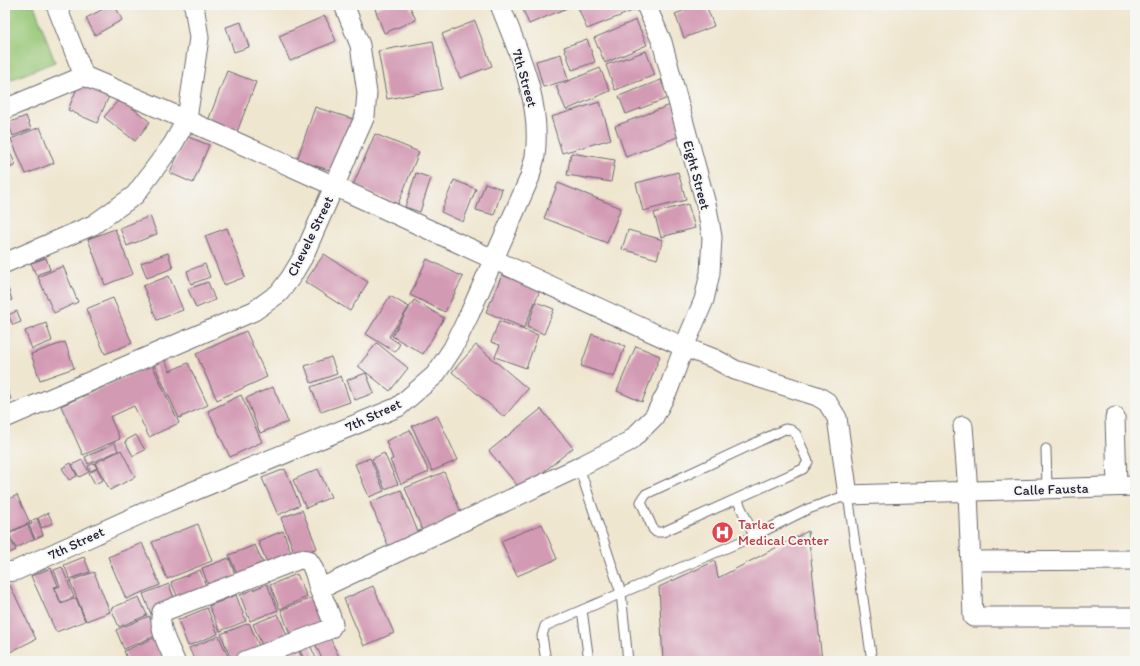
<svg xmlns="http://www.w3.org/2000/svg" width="1140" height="666" viewBox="0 0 1140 666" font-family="Itim,sans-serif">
  <rect width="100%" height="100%" fill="#f6f6f2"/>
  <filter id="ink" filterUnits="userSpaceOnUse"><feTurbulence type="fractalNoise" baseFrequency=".025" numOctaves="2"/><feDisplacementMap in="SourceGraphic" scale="8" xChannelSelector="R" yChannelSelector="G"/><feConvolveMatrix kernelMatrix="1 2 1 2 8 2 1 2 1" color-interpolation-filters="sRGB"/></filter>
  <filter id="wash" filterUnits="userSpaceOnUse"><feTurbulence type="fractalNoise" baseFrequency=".012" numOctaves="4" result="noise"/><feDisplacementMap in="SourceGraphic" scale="16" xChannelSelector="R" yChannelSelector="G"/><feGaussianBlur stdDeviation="0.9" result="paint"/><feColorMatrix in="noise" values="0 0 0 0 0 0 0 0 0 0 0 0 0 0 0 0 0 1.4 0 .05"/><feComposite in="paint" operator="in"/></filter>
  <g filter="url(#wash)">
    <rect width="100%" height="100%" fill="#efe6cf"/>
    <path fill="#95c675" stroke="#5c7458" d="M5,5H34L55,62L5,82Z"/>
    <g id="blocks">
      <path fill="#d39ab4" d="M111,5H115L122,20L95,35L86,18Z
        M384,5H409L416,20L384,33L375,9Z
        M521,5H574L529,24Z
        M577,5H633L635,10L587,29Z
        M670,5H685L672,10Z
        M698,5H706L714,26L684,38L675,14Z
        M325,16L336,41L290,61L279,36Z
        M636,20L647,45L605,63L594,38Z
        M475,21L492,66L460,78L442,34Z
        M241,22L249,47L234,52L226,27Z
        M587,39L595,62L572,70L564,47Z
        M433,41L442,89L387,99L378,51Z
        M646,51L655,75L615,90L606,65Z
        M561,54L568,80L543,87L536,61Z
        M600,68L610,91L566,110L556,86Z
        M227,71L256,82L237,132L208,121Z
        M661,80L668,98L626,114L619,96Z
        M80,81L110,94L97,123L68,110Z
        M120,98L150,122L135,141L104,117Z
        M600,102L611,139L562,153L551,117Z
        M673,104L685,134L626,157L615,126Z
        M315,107L353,119L335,172L297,160Z
        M26,116L31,129L13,136L8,123Z
        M40,127L54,163L26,174L11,139Z
        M375,134L419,152L398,204L353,185Z
        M186,136L209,145L193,183L170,173Z
        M5,142L16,165L5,170Z
        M571,153L615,160L611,182L567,175Z
        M678,172L686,200L643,211L636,183Z
        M416,173L431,178L420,212L405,207Z
        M454,180L476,189L463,222L441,212Z
        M485,183L502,189L494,215L476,210Z
        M558,183L621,208L607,243L544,218Z
        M688,204L695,228L661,237L654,213Z
        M150,216L157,234L127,246L120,228Z
        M227,228L245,277L224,285L205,236Z
        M115,229L133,274L105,285L88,239Z
        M628,230L663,240L657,259L622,249Z
        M168,253L173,268L147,278L141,263Z
        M324,254L368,282L350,311L305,282Z
        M46,258L50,270L36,275L31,263Z
        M427,259L463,277L445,312L410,295Z
        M205,264L210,277L191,284L187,271Z
        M63,266L78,302L54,313L38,277Z
        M502,275L540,290L524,328L486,312Z
        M169,276L183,310L157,320L143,286Z
        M208,282L215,300L196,308L188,289Z
        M8,288L12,300L5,302V290Z
        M390,296L409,307L389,337L400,344L395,352L366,334Z
        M113,298L132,343L105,354L86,309Z
        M414,300L444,318L423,354L392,336Z
        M536,302L554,309L544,334L527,327Z
        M17,311L21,322L13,325L8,315Z
        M499,321L538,335L526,368L495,357L500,345L491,342Z
        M46,323L52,341L32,349L25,331Z
        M246,331L267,377L217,400L196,354Z
        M592,334L625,346L614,377L581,366Z
        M65,342L74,368L40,380L31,354Z
        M377,343L408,368L390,391L358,366Z
        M476,345L528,389L504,417L452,372Z
        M636,346L660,356L642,402L617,391Z
        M331,357L337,374L311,383L305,366Z
        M164,358L170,371L188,363L208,405L179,418L153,363Z
        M152,365L179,423L149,437L134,406L110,417L120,439L83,455L61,406Z
        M366,373L374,393L355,400L347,380Z
        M341,376L350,402L321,412L311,387Z
        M5,384L11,399L5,401Z
        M273,387L288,422L260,433L246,398Z
        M241,395L262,442L230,457L208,411Z
        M541,409L573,448L521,490L489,451Z
        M437,415L458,460L432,471L412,426Z
        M410,430L429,472L401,484L390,460L393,459L386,441Z
        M136,435L145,450L133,456L125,441Z
        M115,443L118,451L88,464L85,457Z
        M121,450L135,477L110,490L95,463Z
        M384,453L398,484L385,489L372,459Z
        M370,458L384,491L369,497L355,464Z
        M82,460L89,472L79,477L72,465Z
        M71,463L77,476L69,480L62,468Z
        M94,463L97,468L90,471L88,466Z
        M97,469L103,480L95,484L89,473Z
        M285,469L300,505L278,515L262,478Z
        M318,469L331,497L306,508L293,480Z
        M444,472L462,515L423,532L405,488Z
        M401,490L420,537L390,550L370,502Z
        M17,495L30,523L9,532L5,524V501Z
        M302,510L317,548L296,557L281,518Z
        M48,513L53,523L42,528L38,518Z
        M37,518L43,535L35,539L29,525L32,524L31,521Z
        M27,524L34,539L16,548L9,534Z
        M198,524L212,561L167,579L152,542Z
        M542,524L557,559L517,576L501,541Z
        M283,531L293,558L269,567L258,541Z
        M808,531L822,661H663L659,587L715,561L718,578Z
        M5,532H6L16,550L5,555Z
        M142,543L160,585L126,599L108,557Z
        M255,545L265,568L239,579L229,555Z
        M84,557L90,572L70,579L64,565Z
        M229,558L237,580L210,590L202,568Z
        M62,567L74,597L61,603L55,588L60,586L54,570Z
        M51,568L58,586L54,587L61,604L76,598L85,621L56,632L31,576Z
        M200,570L208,591L180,602L171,582Z
        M94,572L110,612L86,621L70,581Z
        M297,574L307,597L280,609L270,585Z
        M169,584L176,604L151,614L143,594Z
        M267,584L278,610L250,621L240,595Z
        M10,585L36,639L10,652L5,642V587Z
        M373,586L394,633L364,646L344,599Z
        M236,595L246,621L220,631L209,606Z
        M139,597L147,615L119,627L111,608Z
        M314,597L325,624L291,637L281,610Z
        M207,608L218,634L188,646L178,620Z
        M278,614L289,640L264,650L253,624Z
        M149,616L157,635L124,649L116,630Z
        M249,623L260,648L231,660L221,634Z
        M328,634L341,661H323L314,641Z
        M219,636L229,659L225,661H195L189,648Z
        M154,638L165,661H128L124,651Z
        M309,642L317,661H305L298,646Z
        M297,646L303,661H280L277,654Z"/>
    </g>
  </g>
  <g filter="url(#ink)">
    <use href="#blocks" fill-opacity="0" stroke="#6a676f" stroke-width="1"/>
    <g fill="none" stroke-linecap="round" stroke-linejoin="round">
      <defs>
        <path id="lane" d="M785,429L791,430L796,434L808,462L803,469L663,532H656L653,529L641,502L646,494Z
          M1046,449L1047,489
          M579,467L621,593L628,661
          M737,499L754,536
          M582,610L589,661
          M546,661L542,636L545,626L754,536L808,509L848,495L872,661"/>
        <path id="street" d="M56,5L84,76C286,161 484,256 684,347L715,359L735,370L817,396L827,402L837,418L848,495L1135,486
          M5,109L84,76
          M5,263L93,225L135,195L173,144L187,119L199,38L194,5
          M1115,417L1117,486
          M5,418L254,311L279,293L291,277L303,257L365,116L367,93L360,45L344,5
          M963,426L968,492L973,617H1135
          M971,561L1135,560
          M5,572L15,571L167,502L398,407L435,375L453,348L470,313L530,177C531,170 534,163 535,156C542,102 519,53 500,5
          M319,589L579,467L630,441L654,417L669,388L684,347L704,300L710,273L712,237L707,208L662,42L646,5
          M175,661C169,647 157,627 162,612L300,559L308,560C315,568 316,579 319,589C324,601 330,612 333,624L330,629L245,661"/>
      </defs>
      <use href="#lane" stroke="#6a676f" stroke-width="11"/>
      <use href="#street" stroke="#6a676f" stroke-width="21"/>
      <use href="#lane" stroke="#fff" stroke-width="9"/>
      <use href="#street" stroke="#fff" stroke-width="19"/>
    </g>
  </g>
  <defs>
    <symbol id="hospital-disc" viewBox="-11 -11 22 22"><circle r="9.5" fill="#e0444e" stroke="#f6f6f2"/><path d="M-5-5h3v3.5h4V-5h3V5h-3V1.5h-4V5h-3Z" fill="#fff"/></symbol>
  </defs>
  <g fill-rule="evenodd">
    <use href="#hospital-disc" x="710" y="520" width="25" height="25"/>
  </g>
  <g text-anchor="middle" stroke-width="4" stroke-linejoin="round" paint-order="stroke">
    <g font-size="14" fill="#22223b" stroke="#f6f6f2">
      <text transform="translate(525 78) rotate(74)" y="5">7th Street</text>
      <text transform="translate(697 175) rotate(75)" y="5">Eight Street</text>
      <text transform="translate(310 236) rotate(-64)" y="5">Chevele Street</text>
      <text transform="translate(373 415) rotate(-25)" y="5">7th Street</text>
      <text transform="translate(1051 489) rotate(-2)" y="5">Calle Fausta</text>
      <text transform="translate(76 543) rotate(-25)" y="5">7th Street</text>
    </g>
    <g font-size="14" fill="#be3a42" stroke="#f6f6f2" text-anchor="start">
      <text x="738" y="529">Tarlac<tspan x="738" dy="16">Medical Center</tspan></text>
    </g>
  </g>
  <rect width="1140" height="666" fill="none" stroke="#f6f6f2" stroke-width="20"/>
</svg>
